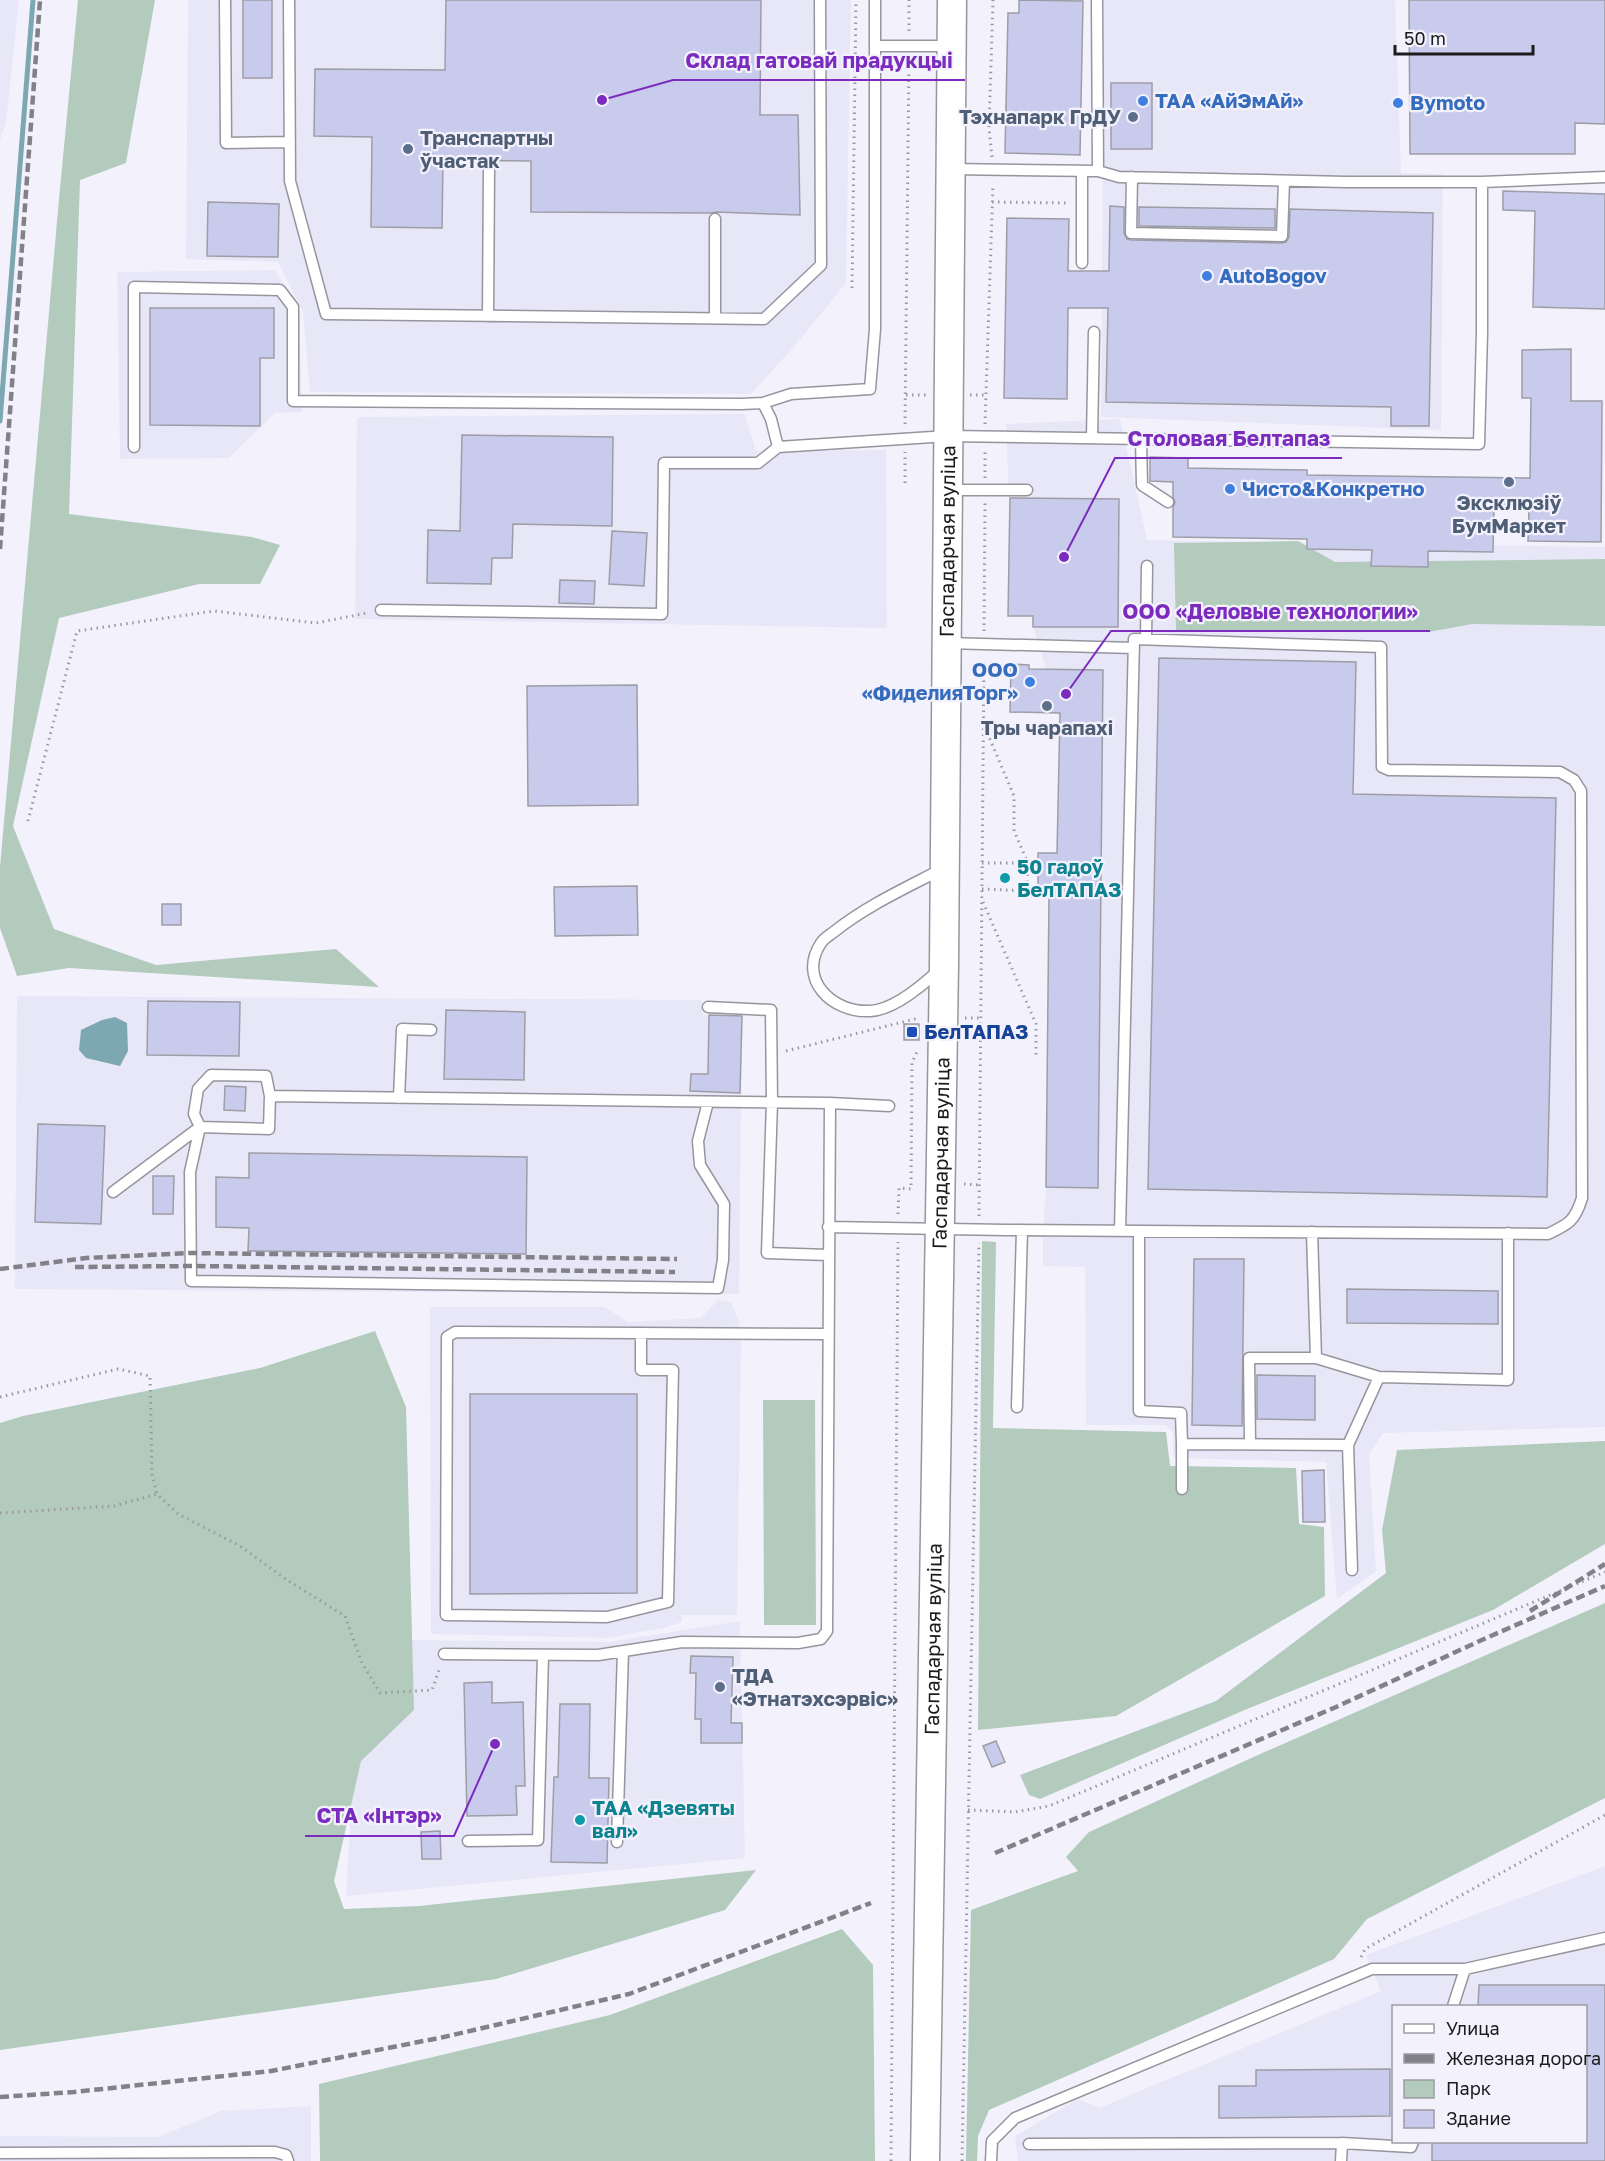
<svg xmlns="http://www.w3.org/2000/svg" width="1605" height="2161" viewBox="0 0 1605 2161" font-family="'Golos Text',sans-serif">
  <rect width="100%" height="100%" fill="#f3f2fc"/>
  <path fill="#e8e7f8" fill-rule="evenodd" d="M0,0H19L6,123L0,140Z
    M188,0H851L846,283L792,349L751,394L310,392L303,312L278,262L186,259Z
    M1104,0H1395L1401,173L1443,174L1441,430L1101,417Z
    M275,270L299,310L302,412L275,413L229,458L120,459L117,272Z
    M745,414L756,451L886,450L887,628L355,619L357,417Z
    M1120,419L1147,540L1605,547V1427L1383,1433L1369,1455L1376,1571L1337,1599L1326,1462L1173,1458V1432L1165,1425H1086L1085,1267L1043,1266V1230L1046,1187L1049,897H1038V853H1057L1060,713L1033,627L1032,616H1008L1009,498L1006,424Z
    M17,996L702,1000L703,1015L742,1016L739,1294L15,1289Z
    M718,1300L731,1302L739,1321L741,1346L737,1615H682V1622L663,1628L608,1638L431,1634L430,1307H605L628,1322L701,1318Z
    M740,1621L745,1858L346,1896L354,1758L403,1640L609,1642Z
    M1605,1866V2161H1018L1015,2136L1078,2099L1099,2108L1381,1991L1366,1955ZM1394,2006H1586V2142H1394Z
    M311,2106V2161H0V2136L158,2137L221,2111Z"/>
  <path fill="#b3cbbc" d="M78,0H155L126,163L80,180L69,514L252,537L280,545L260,584H199L59,618L13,826L54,929L156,965L336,949L379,987L69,968L17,976L0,928V867L59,199Z
    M1298,541L1335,562L1605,559V626L1472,624L1429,632L1176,631L1174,543Z
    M982,1241L996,1242L993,1428L1166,1432L1170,1466L1296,1468L1299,1524L1324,1527L1325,1596L1116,1716L978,1730Z
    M375,1331L406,1407L414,1710L361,1761L334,1881L344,1909L419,1906L756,1870L725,1910L496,1979L0,2050V1423L23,1416L260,1368Z
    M763,1400H815L816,1625H764Z
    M1605,1441V1544L1493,1610L1247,1709L1040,1799L1029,1795L1020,1775L1216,1701L1386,1573L1382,1530L1397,1450Z
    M1605,1603V1798L1367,1919L1334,1959L989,2110L978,2136L977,2161H966L971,1910L1078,1871L1066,1857L1089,1832L1258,1755Z
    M842,1929L873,1965L875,2161H320L319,2084L610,2015Z"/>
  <path fill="#7da8b1" d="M115,1017L127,1023L128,1051L120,1066L86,1058L79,1050L81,1030L102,1020Z"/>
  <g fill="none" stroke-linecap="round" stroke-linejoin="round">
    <path stroke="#7da8b1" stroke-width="5" d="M0,421L33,0"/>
  </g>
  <path fill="#c9cbed" stroke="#9d9da6" stroke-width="1.5" d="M243,0H272V78H243Z
    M446,0H761L760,115H798L800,215L716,212L711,213L531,212V161L443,160L442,228L371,227L372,137L314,136L315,69L445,70Z
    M1019,0L1083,1L1080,155L1005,153L1008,13H1019Z
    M1409,0H1605V124L1575,123V154H1410Z
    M1111,83H1152V149H1111Z
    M1503,191L1605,194V309L1533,307L1535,211L1503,210Z
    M208,202L279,204L278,257L207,256Z
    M1110,206L1124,207V233L1127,239L1131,240L1282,243L1286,242L1289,237L1290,209L1433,213L1429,426H1391V407L1106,402L1108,308H1068L1067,399L1004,398L1007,218L1069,219L1068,271H1109Z
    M1139,207L1275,209V228L1139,226Z
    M150,308H274V358H260V426L150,425Z
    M1571,349V401H1602L1601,542L1528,541L1529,510H1494L1493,552L1428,551V567L1371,566L1372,550L1307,549V539L1173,537V507L1175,502L1173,497V482L1150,481V457L1188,458V468L1307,470V475L1530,478L1531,398H1522V350Z
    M462,435L613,437L612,526L513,524L512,558H492L491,584L427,583L428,530L460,531Z
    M1010,498L1119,499L1118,627H1033V616H1008Z
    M612,531L647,533L644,586L609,584Z
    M560,580L595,581L594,604L559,603Z
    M1159,658L1356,662L1353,794L1556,798L1547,1197L1148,1189Z
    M1011,664L1029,665V669L1103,670L1098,1188L1046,1187L1049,897H1038V853H1057L1060,713L1010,712Z
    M637,685L638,805L528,806L527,686Z
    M637,886L638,935L555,936L554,887Z
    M162,904H181V925H162Z
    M148,1001L240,1002L239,1056L147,1055Z
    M446,1010L525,1012L524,1080L444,1079Z
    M709,1015L742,1016L740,1093L690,1091L691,1074H708Z
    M904,1024H919V1040H904Z
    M225,1086L246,1087L245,1111L224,1110Z
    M38,1124L105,1126L101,1224L35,1222Z
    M249,1153L527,1157L526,1254L248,1251L249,1228L216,1227V1177L249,1178Z
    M153,1176H174L173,1214H153Z
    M1194,1259H1244L1242,1426L1192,1425Z
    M1347,1289L1498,1291V1324L1347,1323Z
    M1257,1375L1315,1376V1420L1257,1419Z
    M470,1394H637V1593L470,1594Z
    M1324,1470L1325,1522H1303L1302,1471Z
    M691,1656L733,1657L731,1723H742V1743H701V1719H695L696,1673H690Z
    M492,1682V1703L523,1702L525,1786H516L517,1815L467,1816L464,1683Z
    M560,1704H590L589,1778H609L607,1863L551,1862L554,1777H558Z
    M996,1741L1005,1762L992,1767L983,1746Z
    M440,1831L441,1859H422L421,1832Z
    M1479,1985H1605V2161H1432V2142H1586V2007H1478Z
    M1390,2069V2116L1219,2118V2086H1256V2070Z"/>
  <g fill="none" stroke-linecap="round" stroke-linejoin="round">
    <defs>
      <path id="lane" d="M225,0L226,143L290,142
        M289,0L290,181L326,314L764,319L821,265L820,0
        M875,0V46H951
        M1097,0L1098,171
        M1132,177L1131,233L1282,236L1284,181
        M1482,182L1605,177
        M1082,263V171
        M488,316L489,169
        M715,318V219
        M763,403L771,419L778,447
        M1092,438L1094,332
        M1141,439L1142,485L1168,502
        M134,447V287L280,290L293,307V401L741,404L763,403L791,394L870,389L875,329V46
        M949,490H1027
        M381,610L662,614L664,463H758L778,447L948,436L1479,444L1482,333V182H1346L1119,177L1098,171L951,169
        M1146,639L1147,566
        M947,643L1134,648
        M940,969C923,985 894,1010 870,1011C832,1013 797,979 821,943C824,938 830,935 835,931C868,905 906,888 942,869
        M708,1007L771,1010L772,1102L767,1253L828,1255
        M270,1096L266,1076L211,1075L198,1089L194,1114L200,1127L190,1172L191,1281L718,1288L723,1260L724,1204L700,1165L698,1141L708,1102
        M399,1098L402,1029L431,1030
        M113,1192L200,1127L269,1129L270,1096L830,1103L889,1106
        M828,1227L1006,1230L1548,1234C1569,1224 1575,1221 1582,1198L1581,791L1574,780L1560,772L1389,770L1382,767L1381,647L1134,639L1120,1231
        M1139,1231V1411L1181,1413L1182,1444L1348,1445L1379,1377L1508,1380V1233
        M1312,1232L1316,1358L1379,1377
        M641,1333V1370H673L668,1602L607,1617L446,1615L447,1337L455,1332L828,1334
        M1017,1407L1022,1230
        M1250,1443L1249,1358H1316
        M1348,1445L1352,1570
        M1182,1489V1444
        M444,1654L598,1655L682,1642L798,1643L821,1639L827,1631L830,1103
        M468,1841L538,1840L543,1655
        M617,1842L623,1651
        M1453,2006L1465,1969L1605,1938
        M1342,2143L1411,2147L1413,2142
        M1029,2144L1342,2143L1341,2161
        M0,2153L275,2152L286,2155L288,2161
        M991,2161L992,2141L1015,2118L1372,1969H1465"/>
      <g id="secondary">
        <path id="s1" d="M925,2161L944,965L952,0"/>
      </g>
    </defs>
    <use href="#lane" stroke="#96959e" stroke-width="13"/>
    <use href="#secondary" stroke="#96959e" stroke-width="31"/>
    <path stroke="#98989f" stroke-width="3" stroke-dasharray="1.5 4.5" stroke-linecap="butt" d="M909,31V0
      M992,157L989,128L993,0
      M992,202L1068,203
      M852,288L856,0
      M906,395H928
      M970,395H986
      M905,424L909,59
      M985,424L993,185
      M985,478V451
      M905,483V452
      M984,631L985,502
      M28,821L77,631L214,611L316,623L367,613
      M982,863H1028
      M982,889L1027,891L1028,863L1014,831V796L984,725
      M983,902L1036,1024V1055
      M965,1018H981
      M786,1051L919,1018
      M964,1184L979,1185
      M898,1214L899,1188L911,1189L912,1063L918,1049
      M979,1216L984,658
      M0,1397L118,1369L150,1376L152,1474L157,1494L178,1514L240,1546L287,1580L345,1616L362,1663L380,1693L432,1690L440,1667
      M0,1513L114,1506L157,1494
      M968,1810L1015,1812L1049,1806L1605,1572
      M1361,1957L1365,1949L1605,1815
      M891,2161L898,1242
      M962,2161L979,1243"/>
    <use href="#lane" stroke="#fff" stroke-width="10"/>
    <use href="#secondary" stroke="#fff" stroke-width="28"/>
    <path stroke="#828188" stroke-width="4.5" stroke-dasharray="9 4.5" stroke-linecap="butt" d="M0,549L40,0
      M75,1267L194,1266L675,1272
      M0,1269L86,1258L190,1253L677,1259
      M1530,1611L1605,1564
      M995,1853L1336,1707L1484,1639L1605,1586
      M0,2097L74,2092L271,2071L444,2037L629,1994L871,1903"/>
  </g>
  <g fill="#3f7fe0" stroke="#f3f2fc" stroke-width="2">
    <circle cx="1143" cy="101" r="6"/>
    <circle cx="1398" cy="103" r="6"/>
    <circle cx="1207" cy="276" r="6"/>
    <circle cx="1230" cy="489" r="6"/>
    <circle cx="1030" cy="682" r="6"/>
  </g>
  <g fill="#5c6f8a" stroke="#f3f2fc" stroke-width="2">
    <circle cx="1133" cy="117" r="6"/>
    <circle cx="408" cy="149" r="6"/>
    <circle cx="1509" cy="482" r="6"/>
    <circle cx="1047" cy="706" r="6"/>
    <circle cx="720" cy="1687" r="6"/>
  </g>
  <g fill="#0f9aa8" stroke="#f3f2fc" stroke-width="2">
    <circle cx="1005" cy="878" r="6"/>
    <circle cx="580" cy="1820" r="6"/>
  </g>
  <rect fill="#1a4fb4" stroke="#f3f2fc" stroke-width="2" x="906" y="1026" width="12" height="12" rx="3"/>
  <g text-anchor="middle" stroke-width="4.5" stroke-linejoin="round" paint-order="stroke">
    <g font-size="20" font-weight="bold" fill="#366cbe" stroke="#f3f2fc" text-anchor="start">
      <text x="1155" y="108">ТАА «АйЭмАй»</text>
      <text x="1410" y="110">Bymoto</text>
      <text x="1219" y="283">AutoBogov</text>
      <text x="1242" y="496">Чисто&amp;Конкретно</text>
      <text x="1018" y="677" text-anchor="end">ООО<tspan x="1018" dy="23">«ФиделияТорг»</tspan></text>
    </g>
    <g font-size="20" font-weight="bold" fill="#4e5e75" stroke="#f3f2fc" text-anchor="start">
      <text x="1121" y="124" text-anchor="end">Тэхнапарк ГрДУ</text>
      <text x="420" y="145">Транспартны<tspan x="420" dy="23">ўчастак</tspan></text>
      <text x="1509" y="510" text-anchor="middle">Эксклюзіў<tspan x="1509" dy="23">БумМаркет</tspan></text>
      <text x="1047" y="735" text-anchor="middle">Тры чарапахі</text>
      <text x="732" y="1683">ТДА<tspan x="732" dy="23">«Этнатэхсэрвіс»</tspan></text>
    </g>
    <g font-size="20" fill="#1b1b1e" stroke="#f3f2fc">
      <text dy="7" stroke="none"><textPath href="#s1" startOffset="1620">Гаспадарчая вуліца</textPath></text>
      <text dy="7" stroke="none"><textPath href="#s1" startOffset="1008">Гаспадарчая вуліца</textPath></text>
      <text dy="7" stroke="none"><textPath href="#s1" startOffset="522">Гаспадарчая вуліца</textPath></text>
    </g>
    <g font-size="20" font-weight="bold" fill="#0d838f" stroke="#f3f2fc" text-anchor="start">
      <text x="1017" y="874">50 гадоў<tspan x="1017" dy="23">БелТАПАЗ</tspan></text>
      <text x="592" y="1815">ТАА «Дзевяты<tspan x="592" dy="23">вал»</tspan></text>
    </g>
    <g font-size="20" font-weight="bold" fill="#164399" stroke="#f3f2fc" text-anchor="start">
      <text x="924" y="1039">БелТАПАЗ</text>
    </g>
  </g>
  <path fill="none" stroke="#7b2cbf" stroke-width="2" d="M602 100L673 80H965M1064 557L1115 458H1342M1066 694L1111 631H1430M495 1744L454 1836H305"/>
  <g fill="#7b2cbf" stroke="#f3f2fc" stroke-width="2">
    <circle cx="602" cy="100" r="6"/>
    <circle cx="1064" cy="557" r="6"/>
    <circle cx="1066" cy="694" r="6"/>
    <circle cx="495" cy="1744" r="6"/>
  </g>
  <g font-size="21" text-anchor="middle" font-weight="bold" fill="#7b2cbf" stroke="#f3f2fc" stroke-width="4.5" stroke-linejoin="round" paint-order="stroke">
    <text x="819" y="68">Склад гатовай прадукцыі</text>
    <text x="1229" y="446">Столовая Белтапаз</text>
    <text x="1270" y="619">ООО «Деловые технологии»</text>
    <text x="379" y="1823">СТА «Інтэр»</text>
  </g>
  <rect x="1392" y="2005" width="195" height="138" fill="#f3f2fc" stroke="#9d9ca3" stroke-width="1.5"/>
  <rect x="1404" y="2024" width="30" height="9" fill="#ffffff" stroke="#9d9ca3" stroke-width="1.5"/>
  <text x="1446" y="2035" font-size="18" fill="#1b1b1e">Улица</text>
  <rect x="1404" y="2054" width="30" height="9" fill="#828188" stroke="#9d9ca3" stroke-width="1.5"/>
  <text x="1446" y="2065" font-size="18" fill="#1b1b1e">Железная дорога</text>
  <rect x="1404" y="2080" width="30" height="18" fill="#b3cbbc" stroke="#9d9ca3" stroke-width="1.5"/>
  <text x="1446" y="2095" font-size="18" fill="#1b1b1e">Парк</text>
  <rect x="1404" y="2110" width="30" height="18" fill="#c9cbed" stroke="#9d9ca3" stroke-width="1.5"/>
  <text x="1446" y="2125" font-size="18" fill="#1b1b1e">Здание</text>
  <path d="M1395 45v9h138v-9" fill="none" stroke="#1b1b1e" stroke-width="3"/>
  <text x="1404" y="45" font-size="18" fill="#1b1b1e" stroke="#f3f2fc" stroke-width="4.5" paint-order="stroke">50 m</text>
</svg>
